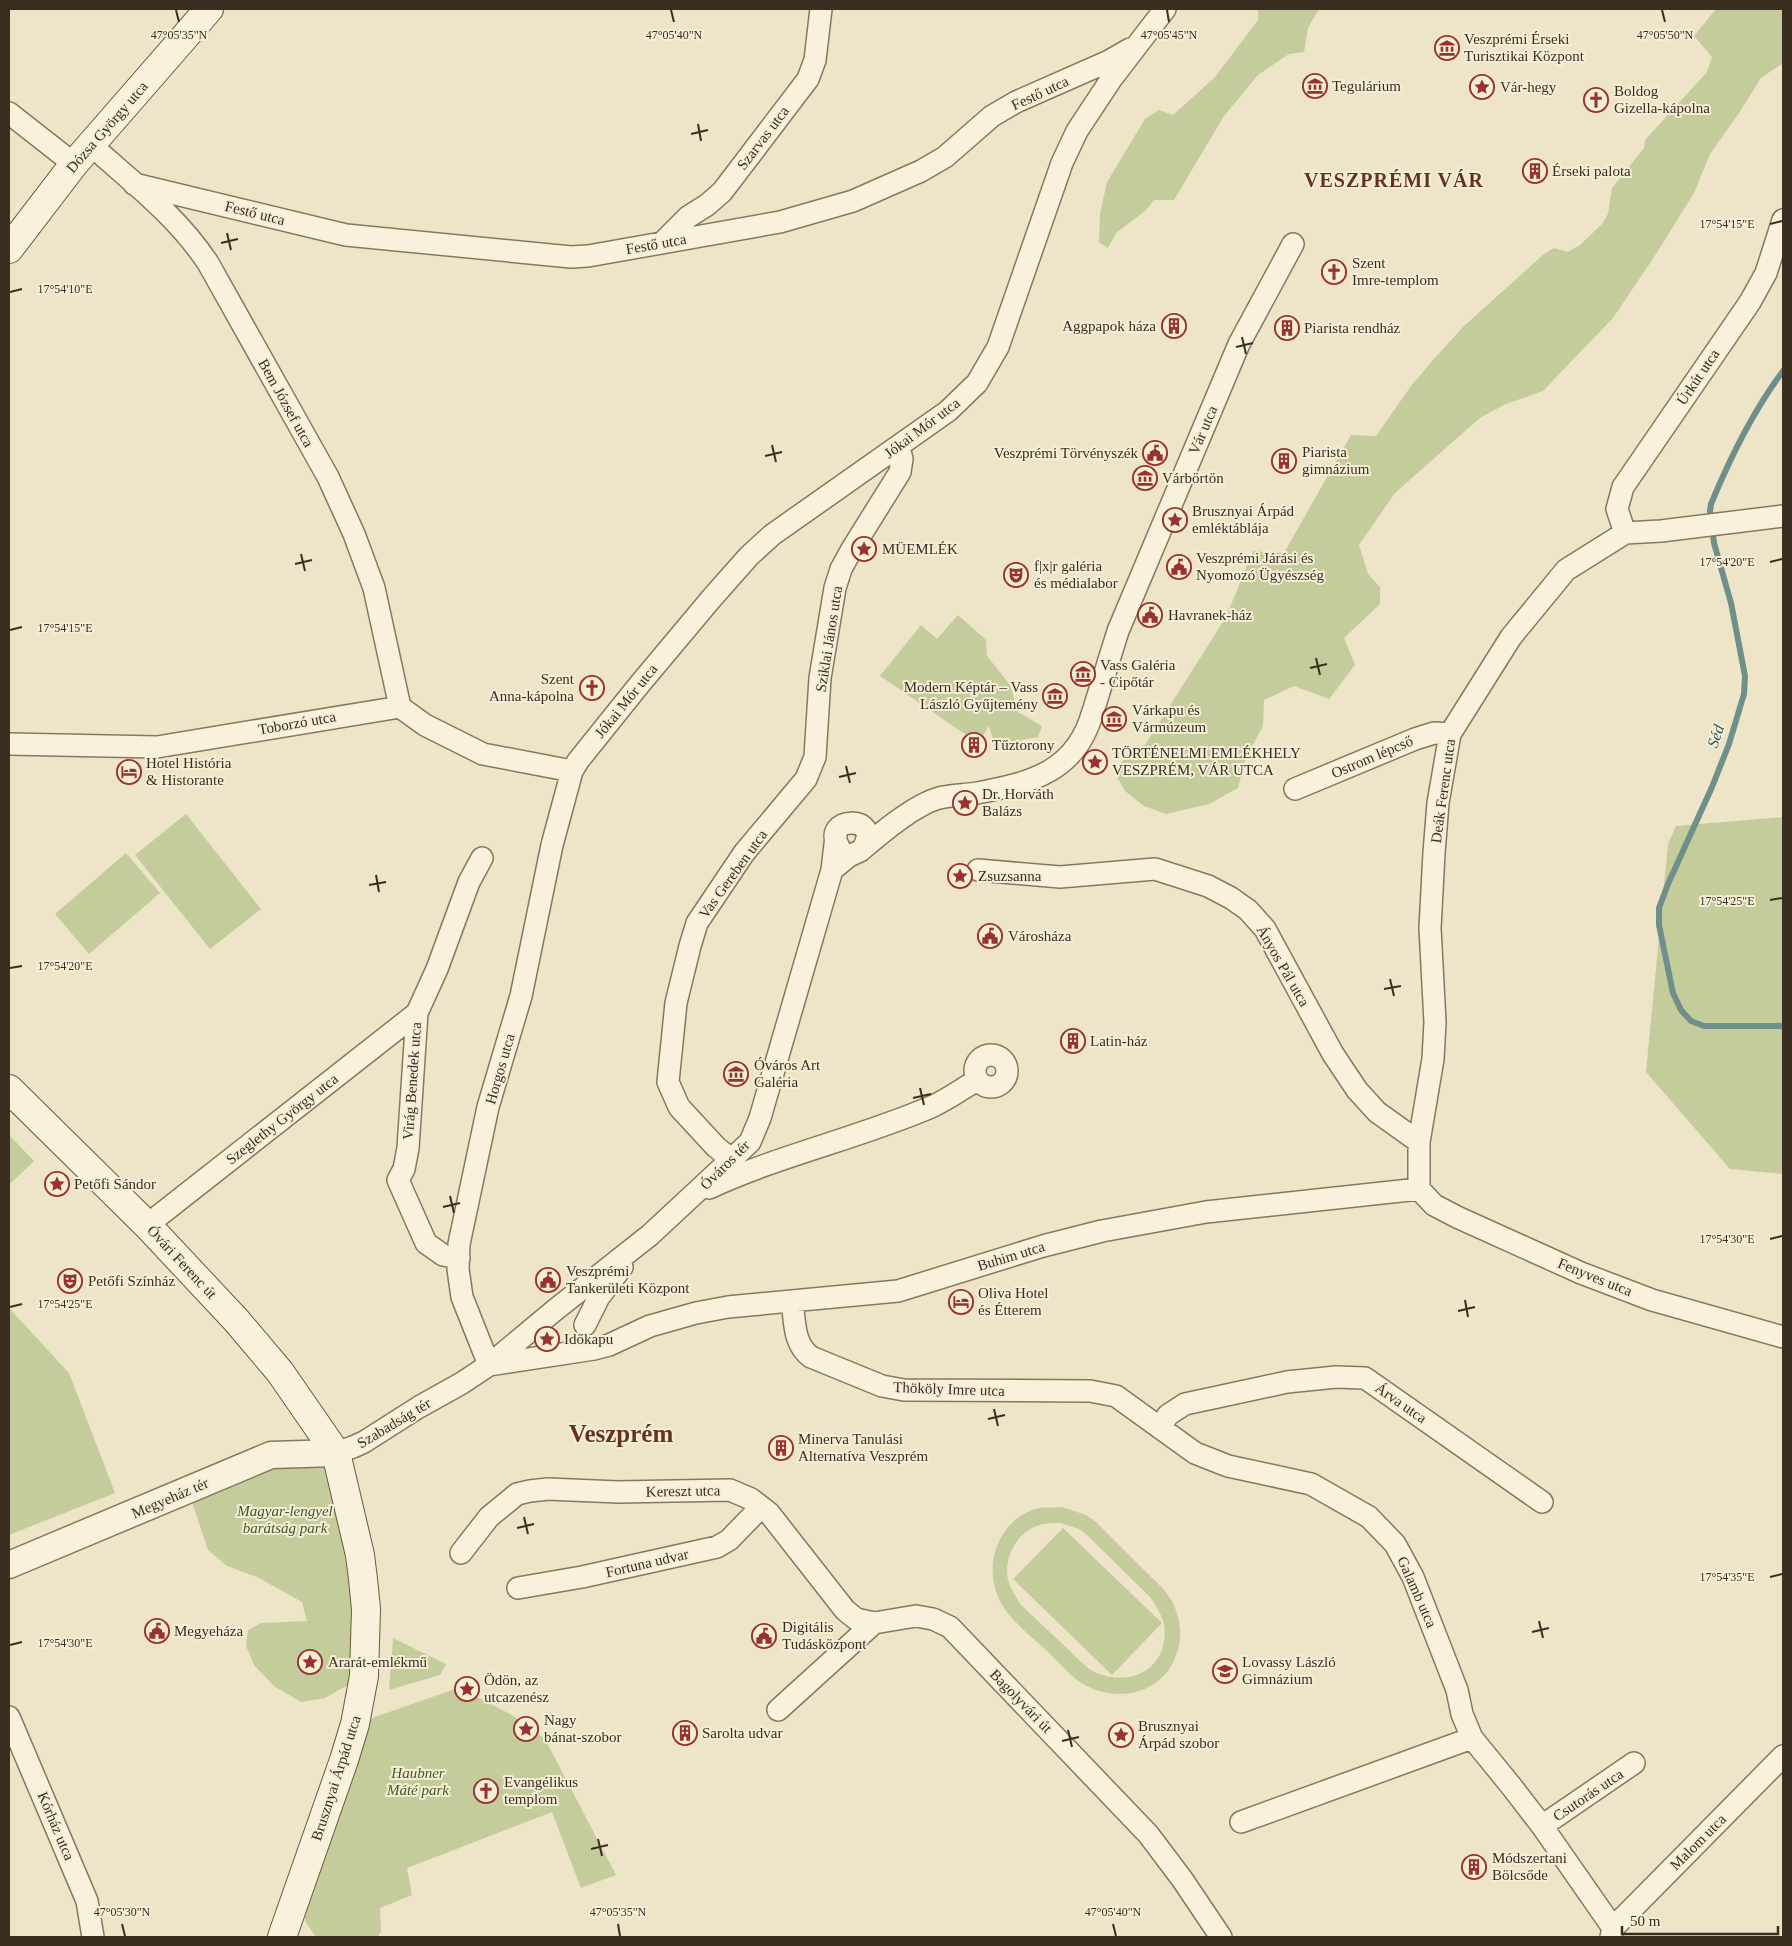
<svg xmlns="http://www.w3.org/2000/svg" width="1792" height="1946" viewBox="0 0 1792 1946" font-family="'Times New Roman',serif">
  <rect width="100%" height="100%" fill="#eee4c7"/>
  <path fill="#c4cc9b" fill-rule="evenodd" d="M1258,9H1319L1308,28L1304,52L1289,54L1258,75L1224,116L1174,200H1154L1145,211L1116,233L1108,248L1099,242L1100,214L1107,182L1145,119L1159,110L1173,115L1215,77L1258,20Z
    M1716,9H1783V63L1761,78L1739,113L1710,154L1694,193L1656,254L1613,318L1543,391L1506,404L1481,417L1395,493L1359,545L1368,574L1380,587V604L1344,638L1355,665L1329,699L1294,686L1264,700L1263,726L1246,757L1238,788L1209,804L1166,814L1144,806L1125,791L1118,779V766L1135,748L1145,745L1226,617L1253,551L1284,553L1351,435L1376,436L1411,386L1434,359L1464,326L1544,254L1554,248L1568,252L1580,245L1602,224L1608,214L1612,188L1644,148L1645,140L1707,72L1712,57L1694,36Z
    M958,615L986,640L987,656L1010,685L1018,712L1042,726L1038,737L995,745L989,726L978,743L880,676L921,625L937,639Z
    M186,814L261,909L210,949L135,855Z
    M1783,817V1174L1730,1169L1646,1072L1668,844L1676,826Z
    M126,853L160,893L89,954L55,914Z
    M9,1135L34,1161L9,1185Z
    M9,1308L69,1373L115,1493L9,1535Z
    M336,1453L364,1676L325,1698L301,1702L274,1686L254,1665L246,1646L248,1630L261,1623L307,1621L302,1602L257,1577L227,1566L208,1550L188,1490L271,1455Z
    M1062,1507L1086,1515L1096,1522C1112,1538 1128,1554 1144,1570C1154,1580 1165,1589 1172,1601C1179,1615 1183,1634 1178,1649C1176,1655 1174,1661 1171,1666C1154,1695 1115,1701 1087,1686C1072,1679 1059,1662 1047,1651C1030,1635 1009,1620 999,1599C982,1564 1000,1517 1039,1508C1046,1507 1055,1508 1062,1507ZM1060,1523L1079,1529L1086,1534L1150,1597C1155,1605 1162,1615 1164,1624C1170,1666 1134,1688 1097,1673C1087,1669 1078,1659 1070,1651C1054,1636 1037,1620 1020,1604C1016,1596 1010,1588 1008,1580C1003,1556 1019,1528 1044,1524C1049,1523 1055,1523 1060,1523Z
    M1063,1528L1162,1623L1112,1675L1013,1579Z
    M393,1638L446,1664L440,1675L389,1690Z
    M455,1689L481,1699L510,1714L545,1739L616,1875L581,1888L552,1812L407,1868L412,1895L380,1908L381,1932L377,1937H316L306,1923L297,1894L355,1724Z"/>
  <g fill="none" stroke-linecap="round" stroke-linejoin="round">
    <path stroke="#6f908a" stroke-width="6" d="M1783,371C1753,411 1730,458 1711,504L1710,511L1714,543L1731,603L1745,676L1744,694L1729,744L1712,787L1668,884L1659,908V925L1673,993L1681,1010L1691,1021L1704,1026H1783"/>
    <defs>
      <path id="minor" d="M9,113L74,164
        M91,145C132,182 177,216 208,263L328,477L354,534L374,588L400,707
        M134,184L346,235L571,257L588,256L780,222L853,201L921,171L945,157L992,116L1016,102L1109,61L1130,49
        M662,243L688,217L707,205L722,192L808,79L815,60L821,9
        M1625,533L1617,509L1623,487L1750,302L1766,273L1783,220
        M1095,705L1118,631L1239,344L1293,244
        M9,744L157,747L400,707L425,725L483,754L572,771
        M1295,789L1415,739L1434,733L1450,734
        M839,847C819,816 884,814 863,848
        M832,870L849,856L860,851C880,834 914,805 939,798C951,795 964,795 977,793C1032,783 1077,771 1093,711
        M978,870L1060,877L1155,869L1208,886L1231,898L1248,910L1265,929L1333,1054L1357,1090L1377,1112L1419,1142
        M975 1071a16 16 0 1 1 32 0a16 16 0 1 1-32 0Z
        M731,1159L716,1147L679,1107L668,1082L676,1003L690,946L697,923L744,853L806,779L815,757L820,678L835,588L841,569L852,549L900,472L902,459L899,447
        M709,1188C780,1155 859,1138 931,1107C947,1100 962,1089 977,1080
        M1419,1189V1142L1433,1059L1435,1022L1430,928L1434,853L1438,803L1450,734L1511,637L1566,570L1625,533L1661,531L1783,516
        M1419,1189L1434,1205L1457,1217L1581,1273L1652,1300L1783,1337
        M147,1225L417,1013
        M459,1258L443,1255L426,1243L398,1180L404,1169L408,1148L417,1013L437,969L469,882L482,858
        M792,1301C795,1321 793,1344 811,1357L882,1386L904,1390L1090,1391L1116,1396L1195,1453L1228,1466L1311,1484L1369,1517L1395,1544L1413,1577L1457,1690L1462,1714L1472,1738L1512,1787L1542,1826L1613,1928L1611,1937
        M585,1325L599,1297L622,1267
        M489,1365L462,1297L458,1269L459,1244L488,1107L521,996L552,845L572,771L578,761L639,685L711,599L749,556L772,535L948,411L977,383L998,347L1062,163L1077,131L1112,78L1165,9
        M489,1365L594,1349L609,1345L650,1326L696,1313L728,1307L898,1291L1043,1246L1102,1231L1206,1212L1419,1189
        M1160,1428L1168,1415L1185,1404L1287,1382L1336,1377L1365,1378L1542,1502
        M336,1453L353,1447L364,1442L419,1407L462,1383L489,1365L555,1310L650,1235L750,1142L760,1118L832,870L836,836
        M461,1553L489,1517L517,1494L530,1491L548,1489L618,1492L730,1490L751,1499L769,1513L845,1610L856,1619L874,1623
        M518,1588L582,1577L717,1547L729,1540L761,1507
        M778,1710L874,1623L916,1616L933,1619L950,1627L1148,1834L1182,1879L1221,1937
        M9,1717L87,1901L93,1937
        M1241,1822L1472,1738
        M1542,1826L1634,1763
        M1613,1928L1783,1756"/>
      <path id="tertiary" d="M9,1565L271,1455L336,1453"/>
      <path id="secondary" d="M9,249L74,164L209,9
        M9,1089L147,1225L236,1320L280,1372L336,1453L360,1555L363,1579L366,1609L364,1676L355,1724L344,1760L282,1937"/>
    </defs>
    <use href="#minor" stroke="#89775d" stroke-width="24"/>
    <use href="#tertiary" stroke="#89775d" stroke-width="29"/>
    <use href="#secondary" stroke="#6b5840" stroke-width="30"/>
    <use href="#minor" stroke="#f8f1db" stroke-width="21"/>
    <use href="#tertiary" stroke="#f8f1db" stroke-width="26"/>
    <use href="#secondary" stroke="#f8f1db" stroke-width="28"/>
  </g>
  <path fill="none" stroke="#3a2e20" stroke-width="2" d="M176,10L179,22M671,10L674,22M1167,10L1169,22M1662,10L1665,22M698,124L701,141M691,134L708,130M1770,224L1782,221M227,233L231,250M221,243L238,239M10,292L22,289M1242,337L1246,354M1236,347L1253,343M772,445L776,462M765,456L782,452M301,554L305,571M1770,562L1782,559M295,564L312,560M10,630L22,627M1316,658L1320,675M1310,668L1327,664M846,766L850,783M839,777L856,773M376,875L379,892M369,885L386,882M1770,900L1782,898M10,968L22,966M1390,979L1394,996M1384,989L1401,986M920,1088L924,1105M913,1098L931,1094M450,1196L454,1213M443,1207L460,1203M1770,1239L1782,1236M1465,1300L1468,1317M10,1307L22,1304M1458,1311L1475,1307M994,1409L998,1426M988,1419L1005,1415M524,1517L528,1534M517,1528L534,1524M1770,1577L1782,1574M1539,1621L1543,1638M1532,1632L1549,1628M10,1645L22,1642M1068,1730L1072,1747M1062,1741L1079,1737M598,1839L602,1856M591,1849L608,1845M122,1924L125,1936M618,1924L620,1936M1113,1924L1116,1936"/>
  <defs>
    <symbol id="museum-ring" viewBox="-11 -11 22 22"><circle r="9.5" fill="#f5eed7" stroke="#97322e" stroke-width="1.5"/><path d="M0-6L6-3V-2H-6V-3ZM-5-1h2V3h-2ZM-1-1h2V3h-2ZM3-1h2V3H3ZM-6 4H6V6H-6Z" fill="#97322e"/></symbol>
    <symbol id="sight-ring" viewBox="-11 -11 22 22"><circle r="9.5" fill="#f5eed7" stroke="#97322e" stroke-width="1.5"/><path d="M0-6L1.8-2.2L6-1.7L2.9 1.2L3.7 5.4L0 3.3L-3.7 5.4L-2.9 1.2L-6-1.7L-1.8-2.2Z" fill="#97322e"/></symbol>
    <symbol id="church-ring" viewBox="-11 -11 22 22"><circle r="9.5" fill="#f5eed7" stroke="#97322e" stroke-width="1.5"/><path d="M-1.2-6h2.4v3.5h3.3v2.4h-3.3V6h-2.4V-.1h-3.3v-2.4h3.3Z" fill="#97322e"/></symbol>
    <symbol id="building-ring" viewBox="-11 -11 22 22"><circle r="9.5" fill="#f5eed7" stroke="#97322e" stroke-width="1.5"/><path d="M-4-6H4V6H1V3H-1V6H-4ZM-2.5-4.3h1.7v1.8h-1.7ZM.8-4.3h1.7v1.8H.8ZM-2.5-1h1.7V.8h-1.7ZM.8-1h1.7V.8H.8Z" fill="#97322e"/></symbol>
    <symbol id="civic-ring" viewBox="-11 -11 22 22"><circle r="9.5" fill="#f5eed7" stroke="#97322e" stroke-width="1.5"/><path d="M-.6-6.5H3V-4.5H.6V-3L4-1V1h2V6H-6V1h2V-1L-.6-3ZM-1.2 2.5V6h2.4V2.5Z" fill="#97322e"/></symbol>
    <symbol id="theatre-ring" viewBox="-11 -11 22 22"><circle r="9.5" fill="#f5eed7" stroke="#97322e" stroke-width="1.5"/><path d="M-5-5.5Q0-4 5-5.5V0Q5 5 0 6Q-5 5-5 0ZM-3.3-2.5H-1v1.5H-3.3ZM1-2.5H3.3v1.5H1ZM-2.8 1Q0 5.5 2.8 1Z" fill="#97322e"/></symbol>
    <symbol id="hotel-ring" viewBox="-11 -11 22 22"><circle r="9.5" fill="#f5eed7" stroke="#97322e" stroke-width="1.5"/><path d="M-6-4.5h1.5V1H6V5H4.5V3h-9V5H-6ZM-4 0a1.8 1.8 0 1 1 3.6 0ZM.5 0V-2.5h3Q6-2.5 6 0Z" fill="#97322e"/></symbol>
    <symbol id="school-ring" viewBox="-11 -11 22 22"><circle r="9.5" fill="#f5eed7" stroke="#97322e" stroke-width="1.5"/><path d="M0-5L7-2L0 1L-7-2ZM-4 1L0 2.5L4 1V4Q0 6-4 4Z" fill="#97322e"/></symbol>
  </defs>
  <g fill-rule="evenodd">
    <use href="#museum-ring" x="1433" y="34" width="28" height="28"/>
    <use href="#museum-ring" x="1301" y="72" width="28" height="28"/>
    <use href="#sight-ring" x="1468" y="73" width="28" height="28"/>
    <use href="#church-ring" x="1582" y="86" width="28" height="28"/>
    <use href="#building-ring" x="1521" y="157" width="28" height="28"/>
    <use href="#church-ring" x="1320" y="258" width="28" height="28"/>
    <use href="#building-ring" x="1160" y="312" width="28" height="28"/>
    <use href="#building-ring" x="1273" y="314" width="28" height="28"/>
    <use href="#civic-ring" x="1141" y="439" width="28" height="28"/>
    <use href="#building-ring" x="1270" y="447" width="28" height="28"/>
    <use href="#museum-ring" x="1131" y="464" width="28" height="28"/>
    <use href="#sight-ring" x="1161" y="506" width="28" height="28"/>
    <use href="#sight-ring" x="850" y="535" width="28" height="28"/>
    <use href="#civic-ring" x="1165" y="553" width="28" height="28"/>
    <use href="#theatre-ring" x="1002" y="561" width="28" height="28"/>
    <use href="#civic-ring" x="1136" y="601" width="28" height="28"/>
    <use href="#museum-ring" x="1069" y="660" width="28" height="28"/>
    <use href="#church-ring" x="578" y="674" width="28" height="28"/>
    <use href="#museum-ring" x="1041" y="682" width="28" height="28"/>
    <use href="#museum-ring" x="1100" y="705" width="28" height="28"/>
    <use href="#building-ring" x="960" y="731" width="28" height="28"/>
    <use href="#sight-ring" x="1081" y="748" width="28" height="28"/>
    <use href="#hotel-ring" x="115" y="758" width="28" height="28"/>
    <use href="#sight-ring" x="951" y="789" width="28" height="28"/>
    <use href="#sight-ring" x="946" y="862" width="28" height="28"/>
    <use href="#civic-ring" x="976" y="922" width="28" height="28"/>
    <use href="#building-ring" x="1059" y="1027" width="28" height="28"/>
    <use href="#museum-ring" x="722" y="1060" width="28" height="28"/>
    <use href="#sight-ring" x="43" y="1170" width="28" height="28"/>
    <use href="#civic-ring" x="534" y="1266" width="28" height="28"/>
    <use href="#theatre-ring" x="56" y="1267" width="28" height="28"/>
    <use href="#hotel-ring" x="947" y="1288" width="28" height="28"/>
    <use href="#sight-ring" x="533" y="1325" width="28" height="28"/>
    <use href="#building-ring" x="767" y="1434" width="28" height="28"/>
    <use href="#civic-ring" x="143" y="1617" width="28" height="28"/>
    <use href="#civic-ring" x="750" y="1622" width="28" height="28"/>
    <use href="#sight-ring" x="296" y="1648" width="28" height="28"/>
    <use href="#school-ring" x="1211" y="1657" width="28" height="28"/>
    <use href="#sight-ring" x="453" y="1675" width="28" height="28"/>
    <use href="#sight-ring" x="512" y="1715" width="28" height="28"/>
    <use href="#building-ring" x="671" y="1719" width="28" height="28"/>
    <use href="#sight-ring" x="1107" y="1721" width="28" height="28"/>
    <use href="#church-ring" x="472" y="1777" width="28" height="28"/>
    <use href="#building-ring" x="1460" y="1853" width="28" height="28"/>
  </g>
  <g text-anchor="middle" stroke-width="4" stroke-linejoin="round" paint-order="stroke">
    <g font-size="15" fill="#3a2e20" stroke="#f5eed7" text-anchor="start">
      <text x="1464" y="44">Veszprémi Érseki<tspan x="1464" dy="17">Turisztikai Központ</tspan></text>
      <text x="1332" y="91">Tegulárium</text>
      <text x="1500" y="92">Vár-hegy</text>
      <text x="1614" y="96">Boldog<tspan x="1614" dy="17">Gizella-kápolna</tspan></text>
      <text x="1552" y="176">Érseki palota</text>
      <text x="1352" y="268">Szent<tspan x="1352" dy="17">Imre-templom</tspan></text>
      <text x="1156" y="331" text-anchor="end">Aggpapok háza</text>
      <text x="1304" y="333">Piarista rendház</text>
      <text x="1302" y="457">Piarista<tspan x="1302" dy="17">gimnázium</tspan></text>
      <text x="1138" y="458" text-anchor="end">Veszprémi Törvényszék</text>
      <text x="1162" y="483">Várbörtön</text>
      <text x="1192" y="516">Brusznyai Árpád<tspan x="1192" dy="17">emléktáblája</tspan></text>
      <text x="882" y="554">MÜEMLÉK</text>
      <text x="1196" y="563">Veszprémi Járási és<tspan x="1196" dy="17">Nyomozó Ügyészség</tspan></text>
      <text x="1034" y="571">f|x|r galéria<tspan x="1034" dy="17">és médialabor</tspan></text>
      <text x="1168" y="620">Havranek-ház</text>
      <text x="1100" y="670">Vass Galéria<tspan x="1100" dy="17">- Cipőtár</tspan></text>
      <text x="574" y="684" text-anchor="end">Szent<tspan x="574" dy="17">Anna-kápolna</tspan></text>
      <text x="1038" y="692" text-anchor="end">Modern Képtár – Vass<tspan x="1038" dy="17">László Gyűjtemény</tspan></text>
      <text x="1132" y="715">Várkapu és<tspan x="1132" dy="17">Vármúzeum</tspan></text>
      <text x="992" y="750">Tűztorony</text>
      <text x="1112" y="758">TÖRTÉNELMI EMLÉKHELY<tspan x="1112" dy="17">VESZPRÉM, VÁR UTCA</tspan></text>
      <text x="146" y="768">Hotel História<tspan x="146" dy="17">&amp; Historante</tspan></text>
      <text x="982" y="799">Dr. Horváth<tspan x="982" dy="17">Balázs</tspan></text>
      <text x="978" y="881">Zsuzsanna</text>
      <text x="1008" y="941">Városháza</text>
      <text x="1090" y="1046">Latin-ház</text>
      <text x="754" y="1070">Óváros Art<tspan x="754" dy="17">Galéria</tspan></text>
      <text x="74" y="1189">Petőfi Sándor</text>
      <text x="566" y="1276">Veszprémi<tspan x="566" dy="17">Tankerületi Központ</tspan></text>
      <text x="88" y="1286">Petőfi Színház</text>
      <text x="978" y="1298">Oliva Hotel<tspan x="978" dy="17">és Étterem</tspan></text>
      <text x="564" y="1344">Időkapu</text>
      <text x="798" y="1444">Minerva Tanulási<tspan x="798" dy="17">Alternatíva Veszprém</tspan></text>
      <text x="782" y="1632">Digitális<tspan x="782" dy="17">Tudásközpont</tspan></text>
      <text x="174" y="1636">Megyeháza</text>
      <text x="328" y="1667">Ararát-emlékmű</text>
      <text x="1242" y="1667">Lovassy László<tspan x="1242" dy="17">Gimnázium</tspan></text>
      <text x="484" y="1685">Ödön, az<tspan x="484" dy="17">utcazenész</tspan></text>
      <text x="544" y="1725">Nagy<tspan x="544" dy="17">bánat-szobor</tspan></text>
      <text x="1138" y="1731">Brusznyai<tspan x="1138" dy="17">Árpád szobor</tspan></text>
      <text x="702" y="1738">Sarolta udvar</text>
      <text x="504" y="1787">Evangélikus<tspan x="504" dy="17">templom</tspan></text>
      <text x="1492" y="1863">Módszertani<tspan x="1492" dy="17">Bölcsőde</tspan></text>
    </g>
    <g font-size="15" fill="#3a2e20" stroke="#f5eed7">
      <text transform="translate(1040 93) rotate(-25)" y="5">Festő utca</text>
      <text transform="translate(107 127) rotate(-49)" y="5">Dózsa György utca</text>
      <text transform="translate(763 138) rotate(-53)" y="5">Szarvas utca</text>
      <text transform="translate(255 213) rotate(14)" y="5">Festő utca</text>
      <text transform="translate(656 244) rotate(-10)" y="5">Festő utca</text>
      <text transform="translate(1698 377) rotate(-56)" y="5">Úrkút utca</text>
      <text transform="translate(286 403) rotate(61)" y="5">Bem József utca</text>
      <text transform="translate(922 428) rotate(-37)" y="5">Jókai Mór utca</text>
      <text transform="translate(1203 430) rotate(-67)" y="5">Vár utca</text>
      <text transform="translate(829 639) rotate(-81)" y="5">Sziklai János utca</text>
      <text transform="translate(626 701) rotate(-51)" y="5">Jókai Mór utca</text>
      <text transform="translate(297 723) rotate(-10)" y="5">Toborzó utca</text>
      <text transform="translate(1372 757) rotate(-23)" y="5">Ostrom lépcső</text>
      <text transform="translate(1443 791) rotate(-82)" y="5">Deák Ferenc utca</text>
      <text transform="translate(733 874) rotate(-54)" y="5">Vas Gereben utca</text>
      <text transform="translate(1283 966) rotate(60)" y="5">Ányos Pál utca</text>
      <text transform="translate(500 1069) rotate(-74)" y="5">Horgos utca</text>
      <text transform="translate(412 1081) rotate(-86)" y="5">Virág Benedek utca</text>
      <text transform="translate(282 1119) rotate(-38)" y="5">Szeglethy György utca</text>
      <text transform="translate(725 1165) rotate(-45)" y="5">Óváros tér</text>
      <text transform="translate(1011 1256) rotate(-17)" y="5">Buhim utca</text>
      <text transform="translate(182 1262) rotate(47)" y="5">Óvári Ferenc út</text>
      <text transform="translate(1595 1277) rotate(22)" y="5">Fenyves utca</text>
      <text transform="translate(949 1389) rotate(2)" y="5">Thököly Imre utca</text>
      <text transform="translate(1401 1403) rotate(35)" y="5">Árva utca</text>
      <text transform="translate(394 1423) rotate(-31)" y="5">Szabadság tér</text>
      <text transform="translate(683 1491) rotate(-1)" y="5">Kereszt utca</text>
      <text transform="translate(170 1498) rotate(-23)" y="5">Megyeház tér</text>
      <text transform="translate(647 1563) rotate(-13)" y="5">Fortuna udvar</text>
      <text transform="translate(1417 1592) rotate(66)" y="5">Galamb utca</text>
      <text transform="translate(1021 1701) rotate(46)" y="5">Bagolyvári út</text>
      <text transform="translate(336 1778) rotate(-72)" y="5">Brusznyai Árpád utca</text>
      <text transform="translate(1588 1795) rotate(-34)" y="5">Csutorás utca</text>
      <text transform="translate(56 1826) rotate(67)" y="5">Kórház utca</text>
      <text transform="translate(1698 1842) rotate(-45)" y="5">Malom utca</text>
    </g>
    <g font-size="15" font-style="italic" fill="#485627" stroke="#f5eed7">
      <text x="285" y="1516">Magyar-lengyel<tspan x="285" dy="17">barátság park</tspan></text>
      <text x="418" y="1778">Haubner<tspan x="418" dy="17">Máté park</tspan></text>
    </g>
    <g font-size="16" font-style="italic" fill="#305959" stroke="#f5eed7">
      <text transform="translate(1715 736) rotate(-71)" y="6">Séd</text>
    </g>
    <g font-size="20" font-weight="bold" letter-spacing="1" fill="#663220" stroke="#f5eed7">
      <text x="1394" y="187">VESZPRÉMI VÁR</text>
    </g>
    <g font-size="25" font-weight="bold" fill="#663220" stroke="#f5eed7">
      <text x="621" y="1442">Veszprém</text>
    </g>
  </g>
  <g font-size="12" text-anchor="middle" fill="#3a2e20" stroke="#f5eed7" stroke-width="4" stroke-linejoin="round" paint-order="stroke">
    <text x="179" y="39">47°05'35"N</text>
    <text x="674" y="39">47°05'40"N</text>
    <text x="1169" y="39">47°05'45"N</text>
    <text x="1665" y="39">47°05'50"N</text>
    <text x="1727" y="228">17°54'15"E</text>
    <text x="65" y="293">17°54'10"E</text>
    <text x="1727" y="566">17°54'20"E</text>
    <text x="65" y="632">17°54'15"E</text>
    <text x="1727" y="905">17°54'25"E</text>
    <text x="65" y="970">17°54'20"E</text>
    <text x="1727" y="1243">17°54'30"E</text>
    <text x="65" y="1308">17°54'25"E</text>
    <text x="1727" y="1581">17°54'35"E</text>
    <text x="65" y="1647">17°54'30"E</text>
    <text x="122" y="1916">47°05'30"N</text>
    <text x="618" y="1916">47°05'35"N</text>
    <text x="1113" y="1916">47°05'40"N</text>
  </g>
  <rect width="1792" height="1946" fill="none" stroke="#3a2e20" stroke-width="20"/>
  <path d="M1622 1926v8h156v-8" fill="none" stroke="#3a2e20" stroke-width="2.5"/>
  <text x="1630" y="1926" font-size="15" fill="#3a2e20" stroke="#f5eed7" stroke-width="4" paint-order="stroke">50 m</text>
</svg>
